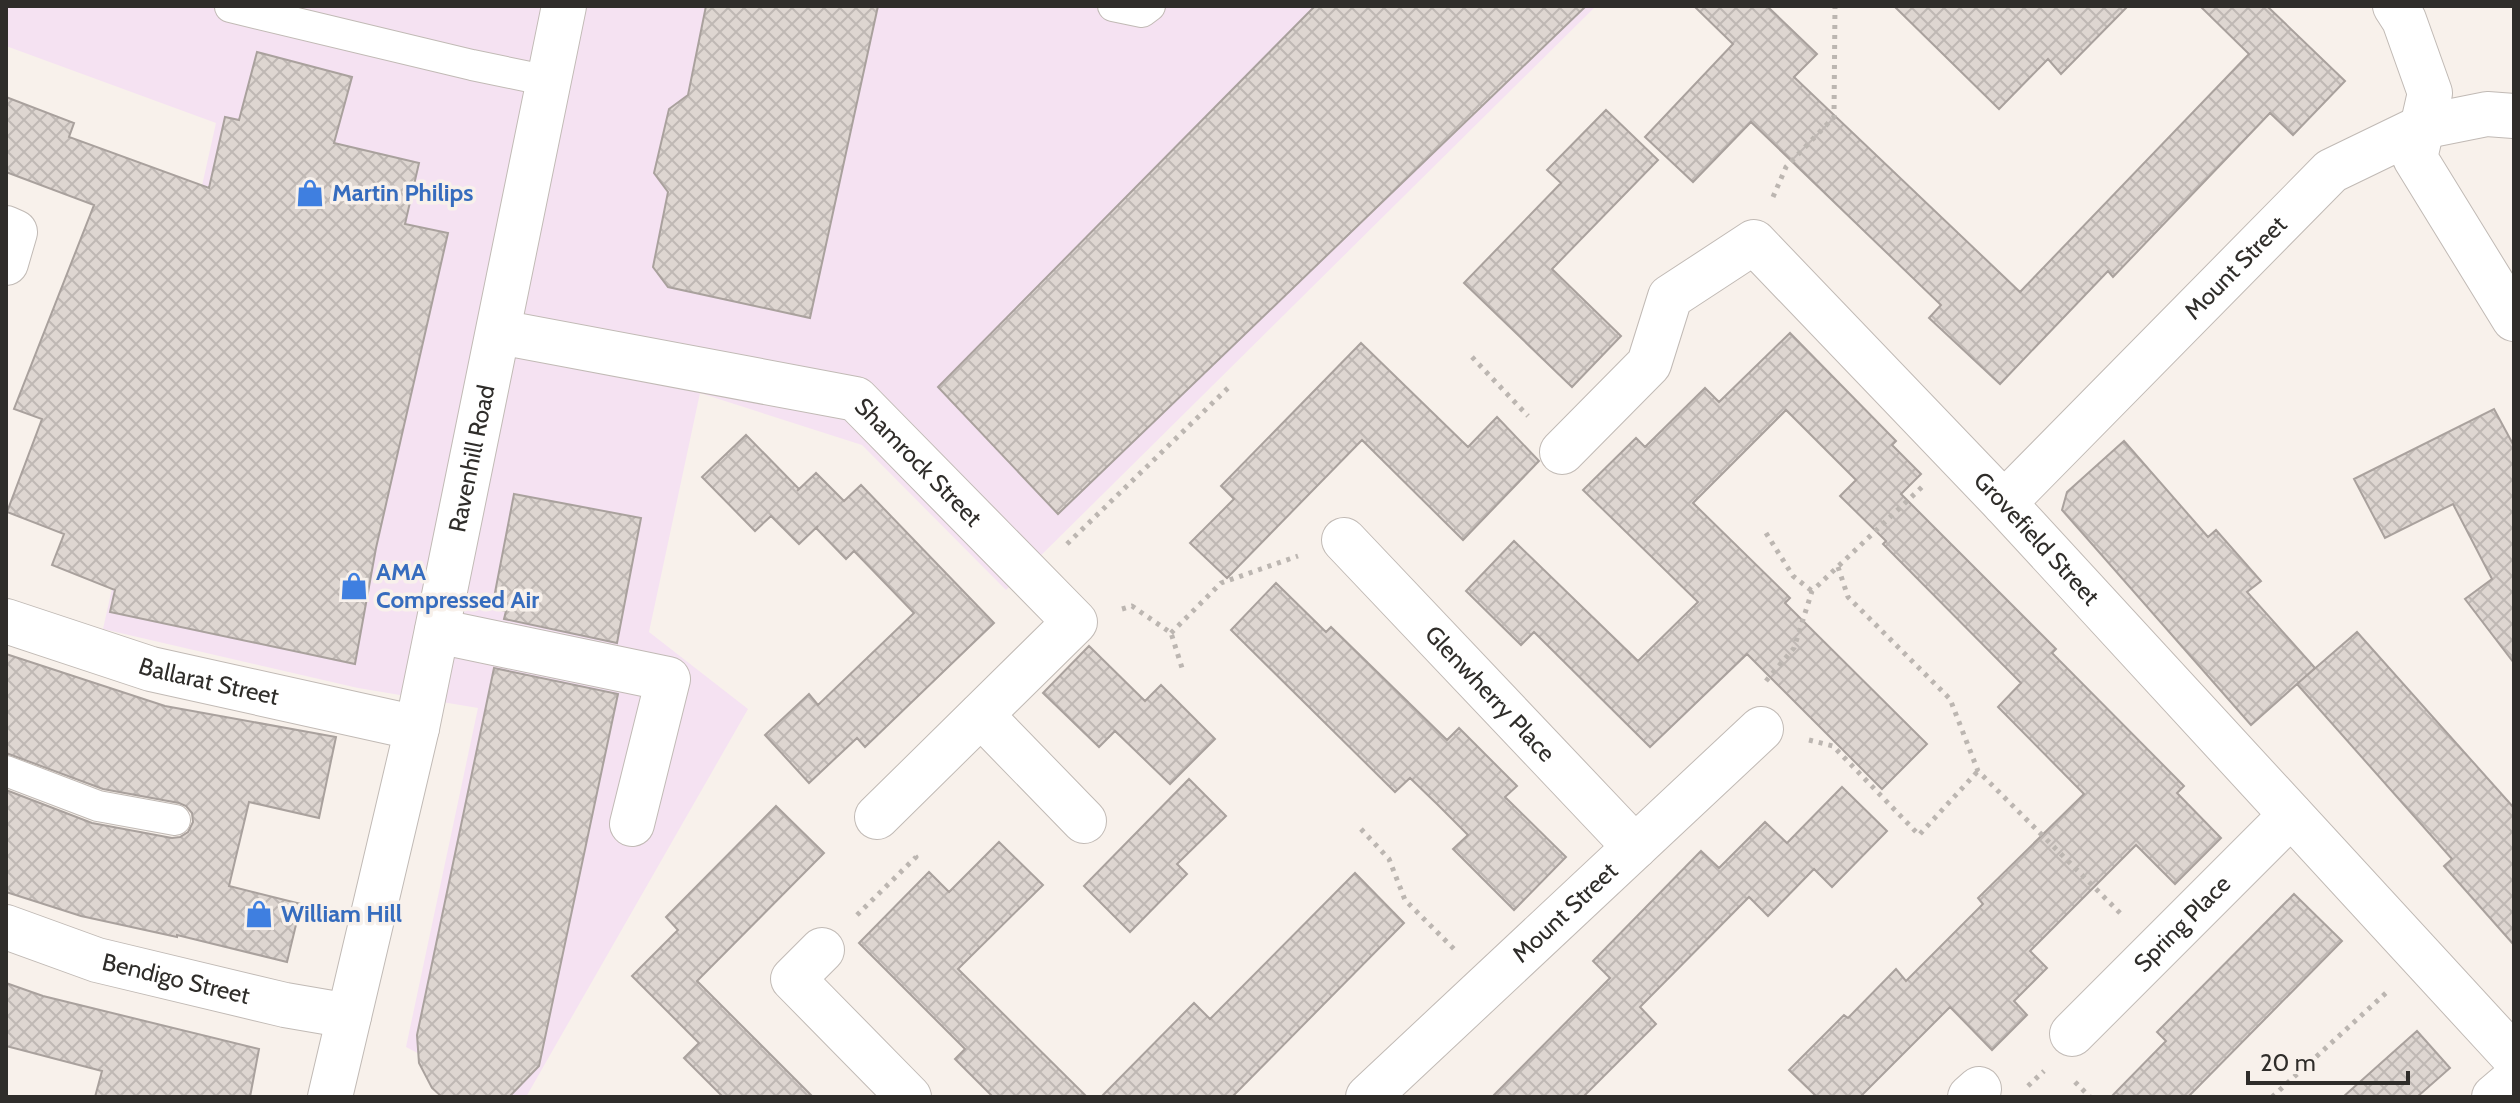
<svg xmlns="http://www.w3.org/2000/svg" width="2520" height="1103" viewBox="0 0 2520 1103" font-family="Cabin,sans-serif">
  <defs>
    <pattern id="building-cross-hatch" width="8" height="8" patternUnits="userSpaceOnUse" patternTransform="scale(2)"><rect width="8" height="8" fill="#ded6d1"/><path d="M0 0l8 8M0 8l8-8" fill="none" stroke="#bfb8b4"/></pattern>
  </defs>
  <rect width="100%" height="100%" fill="#f8f1eb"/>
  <path fill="#f5e2f2" d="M6,6H1596L1006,590L862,445L700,393L649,632L748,709L526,1097H502L406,1047L478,708L358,688L103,629L216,123L6,46Z"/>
  <path fill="url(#building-cross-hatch)" stroke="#a9a19d" stroke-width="2" d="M706,6H878L810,318L668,287L653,267L668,192L654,173L669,109L688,95Z
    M1315,6H1586L1058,514L938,387Z
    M1694,6H1767L1817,54L1794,77L2020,292L2249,54L2200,6H2267L2345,81L2293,135L2270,113L2113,277L2108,271L2000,384L1929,318L1941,305L1751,122L1693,182L1645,137L1733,44Z
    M1894,6H2128L2061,74L2048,59L1999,109Z
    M257,52L352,77L334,143L419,163L405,224L448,233L376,548L355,664L110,612L115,590L52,565L64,534L7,512L42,419L14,409L94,205L6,172V97L74,123L69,137L209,188L225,117L239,120Z
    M1606,110L1658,160L1552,269L1621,336L1572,387L1464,283L1561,183L1547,170Z
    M1790,333L1896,441L1892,445L1921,474L1901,494L2056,649L2052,653L2184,786L2177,793L2221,838L2175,884L2136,845L2030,951L2047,968L2014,1001L2027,1015L1992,1050L1950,1007L1860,1097H1817L1789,1070L1844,1015L1848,1018L1896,969L1906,981L1983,904L1978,898L2084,794L1998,707L2021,683L1883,544L1886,541L1840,496L1856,480L1786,410L1693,503L1790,598L1785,603L1927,744L1882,789L1747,654L1650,747L1534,632L1521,645L1466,591L1514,541L1638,661L1698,602L1583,490L1636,438L1645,447L1705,388L1719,402Z
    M1361,343L1468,447L1497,417L1539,461L1463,540L1362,440L1227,578L1190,543L1234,499L1221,486Z
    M2494,409L2514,446V663L2465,599L2492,579L2453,504L2385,538L2354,479Z
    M746,435L799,489L797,491L816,473L844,501L861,485L994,623L865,747L857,738L809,783L765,735L809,694L818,705L914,613L854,551L846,559L816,528L818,526L799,544L771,516L755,531L702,477Z
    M2124,441L2208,537L2216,530L2261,581L2247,592L2315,668L2251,725L2062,510L2067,492Z
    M514,494L641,518L617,643L504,619L506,611L492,608Z
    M1276,583L1326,632L1331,627L1447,740L1459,728L1517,786L1505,797L1566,857L1514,910L1453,849L1468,835L1438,805L1410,778L1395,792L1231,630Z
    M2357,632L2514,808V945L2444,866L2452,859L2297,684Z
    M1089,646L1145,701L1161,685L1215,739L1170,784L1115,731L1099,747L1043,693Z
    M6,654L165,706L336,737L319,818L249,802L229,886L301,904L287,962L177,935V937L81,916L6,892V790L92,823L172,838L180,837L188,832L193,822L192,813L186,806L179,803L103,789L6,753Z
    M494,668L618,694L539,1066L509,1097H442L432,1088L419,1063L417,1035Z
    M1189,779L1226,816L1177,864L1187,874L1130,932L1084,886Z
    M1842,787L1887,831L1832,887L1814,869L1768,916L1749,897L1640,1007L1656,1024L1583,1097H1492L1610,978L1593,961L1701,851L1719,868L1765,822L1787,843Z
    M776,806L824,853L697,981L813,1097H723L684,1058L699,1043L632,976L678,930L666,917Z
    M999,842L1043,885L958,969L1087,1097H993L955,1059L965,1049L859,943L929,872L949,892Z
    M1355,873L1404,923L1232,1097H1101L1194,1003L1210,1019Z
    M2294,894L2342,941L2188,1097H2111L2166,1041L2157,1032Z
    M6,983L43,996L259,1049L250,1097H95L102,1071L6,1046Z
    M2417,1031L2450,1068L2417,1097H2343Z"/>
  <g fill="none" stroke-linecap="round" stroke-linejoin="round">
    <defs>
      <path id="lane" d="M1113,6L1142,12L1150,6
        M230,7L472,65L549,81
        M6,771L98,806L175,820"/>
      <g id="street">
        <path d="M2395,6L2404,20L2430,93L2415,158L2514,319"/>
        <path d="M6,228L15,232L6,263"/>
        <path id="s1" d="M499,332L856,399L1075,622L877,817"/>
        <path id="s2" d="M1562,452L1649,364L1670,297L1754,242L2004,503L2514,1057"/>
        <path id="s3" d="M2004,503L2331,171L2422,127L2487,114L2514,116"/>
        <path id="s4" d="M1344,540L1635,847"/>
        <path id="s5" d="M6,621L151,669L417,728"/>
        <path d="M437,631L668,679L632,824"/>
        <path d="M981,715L1084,821"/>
        <path id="s6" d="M6,927L97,960L285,1005L349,1016"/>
        <path d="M822,950L793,979L909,1097"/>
        <path id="s7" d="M2072,1034L2291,815"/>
        <path id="s8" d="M1368,1097L1761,729"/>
        <path d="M1970,1097L1979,1089"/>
        <path d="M2494,1097L2514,1080"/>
      </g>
      <g id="secondary">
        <path id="s9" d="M330,1097L417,728L564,6"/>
      </g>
    </defs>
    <use href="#lane" stroke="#c1bab5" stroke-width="32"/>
    <use href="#street" stroke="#c1bab5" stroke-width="46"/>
    <use href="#secondary" stroke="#c1bab5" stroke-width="46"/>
    <path stroke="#bcb6b1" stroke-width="5" stroke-dasharray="4 6" stroke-linecap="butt" d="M1773,197L1786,167L1834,117L1835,6
      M1472,357L1528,416
      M1766,533L1793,576L1812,591
      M1067,544L1228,388
      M1838,567L1848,597L1950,699L1978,771L2122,915
      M1122,609L1132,606L1171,633L1183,671
      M1171,633L1221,583L1298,556
      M1766,681L1794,648L1812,591L1922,487
      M1809,740L1833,746L1919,835L1978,771
      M1361,829L1389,859L1405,900L1454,949
      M857,915L916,857L912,852
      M2075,1082L2090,1097
      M2028,1086L2044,1071
      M2272,1097L2387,992"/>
    <use href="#lane" stroke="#fff" stroke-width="30"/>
    <use href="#street" stroke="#fff" stroke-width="44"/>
    <use href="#secondary" stroke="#fff" stroke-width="44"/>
  </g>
  <defs>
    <symbol id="shop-bare" viewBox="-9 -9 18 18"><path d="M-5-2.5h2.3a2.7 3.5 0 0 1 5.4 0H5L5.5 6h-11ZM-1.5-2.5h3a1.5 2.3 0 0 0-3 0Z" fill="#3f7fe0" stroke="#f8f1eb" stroke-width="2.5" paint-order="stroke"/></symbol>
  </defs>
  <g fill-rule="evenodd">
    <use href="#shop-bare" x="290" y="173" width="40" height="40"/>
    <use href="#shop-bare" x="334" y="566" width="40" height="40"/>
    <use href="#shop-bare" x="239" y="894" width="40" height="40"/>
  </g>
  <g text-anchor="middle" stroke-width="7" stroke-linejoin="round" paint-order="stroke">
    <g font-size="24" font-weight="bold" fill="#366cbe" stroke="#f8f1eb" text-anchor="start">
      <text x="332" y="201">Martin Philips</text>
      <text x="376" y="580">AMA<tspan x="376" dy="28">Compressed Air</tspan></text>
      <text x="281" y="922">William Hill</text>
    </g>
    <g font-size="24" fill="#2f2d2a" stroke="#f8f1eb">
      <text dy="8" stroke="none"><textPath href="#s3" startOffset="330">Mount Street</textPath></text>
      <text dy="8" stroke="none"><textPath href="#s9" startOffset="654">Ravenhill Road</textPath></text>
      <text dy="8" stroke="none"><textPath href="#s1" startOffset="452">Shamrock Street</textPath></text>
      <text dy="8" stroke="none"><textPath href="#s2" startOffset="704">Grovefield Street</textPath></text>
      <text dy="8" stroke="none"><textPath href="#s5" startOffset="212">Ballarat Street</textPath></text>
      <text dy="8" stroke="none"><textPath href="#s4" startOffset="212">Glenwherry Place</textPath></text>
      <text dy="8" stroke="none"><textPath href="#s8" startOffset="270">Mount Street</textPath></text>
      <text dy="8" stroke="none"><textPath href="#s7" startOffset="156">Spring Place</textPath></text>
      <text dy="8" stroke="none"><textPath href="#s6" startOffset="178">Bendigo Street</textPath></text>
    </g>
  </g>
  <rect width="2520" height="1103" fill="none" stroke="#2f2d2a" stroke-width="16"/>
  <path d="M2248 1071v12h160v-12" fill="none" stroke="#2f2d2a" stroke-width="4"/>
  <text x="2260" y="1071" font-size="24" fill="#2f2d2a" stroke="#f8f1eb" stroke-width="6" paint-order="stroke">20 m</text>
</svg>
